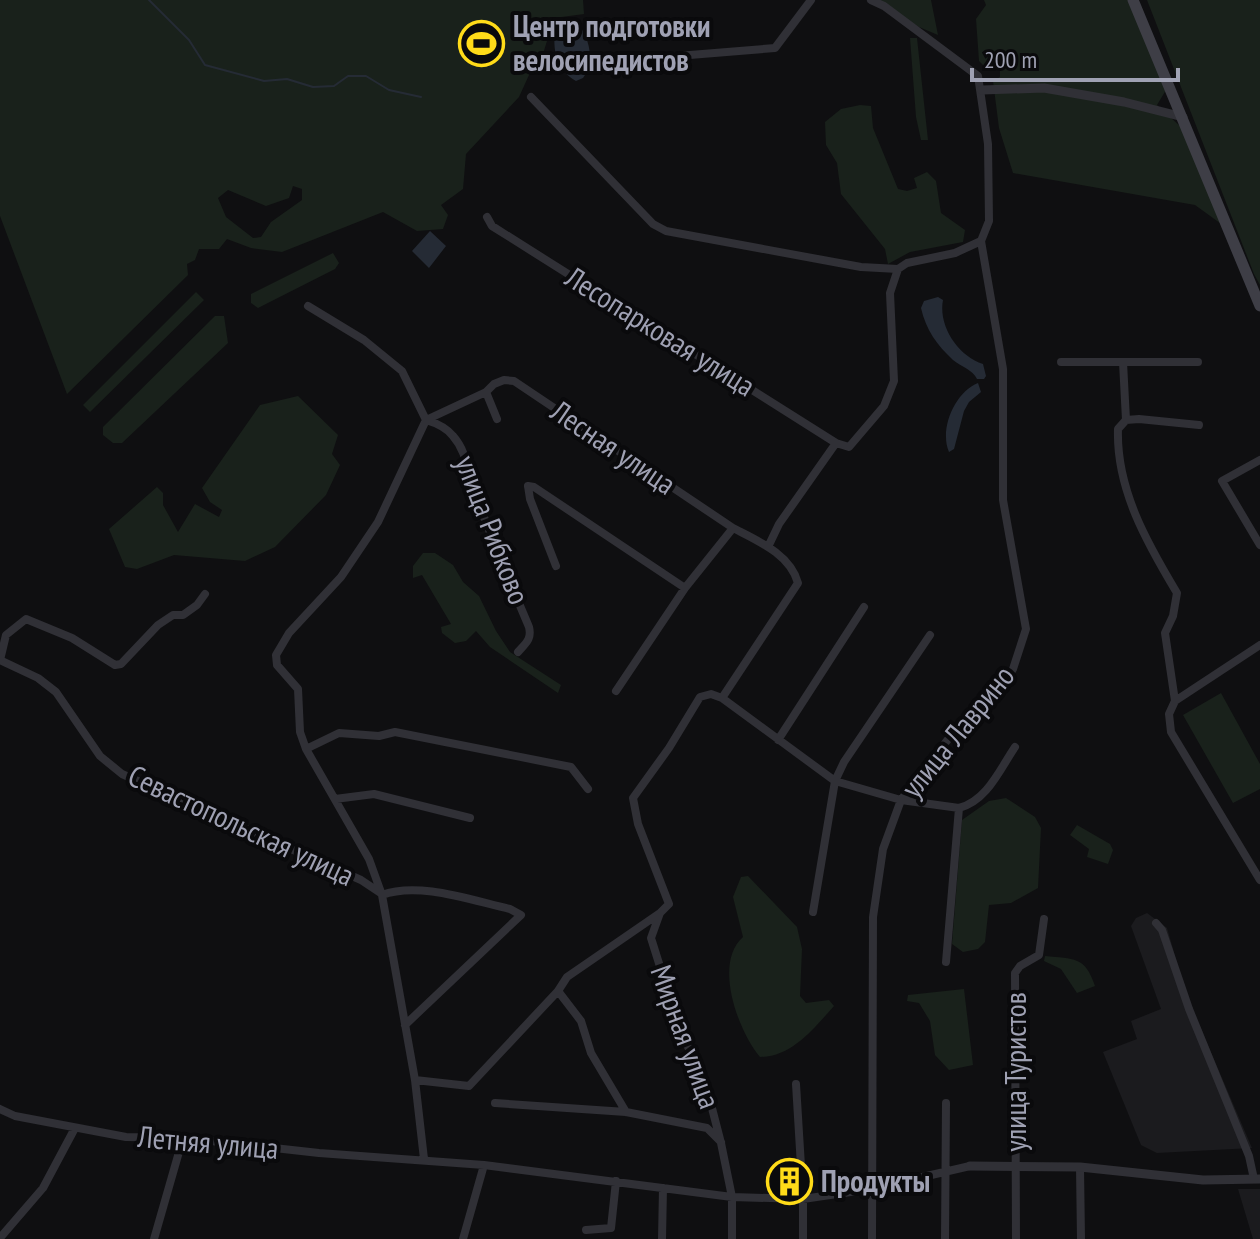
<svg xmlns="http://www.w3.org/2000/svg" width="1260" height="1239" viewBox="0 0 1260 1239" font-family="'PT Sans Narrow',sans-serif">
  <rect width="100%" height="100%" fill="#0f0f11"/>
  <path fill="#1b1b1e" d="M1147,913L1167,928L1186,994L1252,1148L1157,1153L1141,1145L1103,1052L1137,1039L1131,1021L1161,1009L1131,926L1136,918Z
    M1238,1189H1260V1239H1253Z"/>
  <path fill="#19211b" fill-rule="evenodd" d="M0,0H583L584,14L554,18L543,54L534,64L519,97L466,154L463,189L441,205L448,215L443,229L417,231L383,212L282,252L251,248L227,239L219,249H199L195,260L187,264L188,275L67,394L0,216ZM293,186L302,189V200L271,222L261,237L253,238L226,217L218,198L228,190L266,206L289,198Z
    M875,0H931L938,35L919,27Z
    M984,0H1129L1166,90L1157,105L1181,127L1224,226L1195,205L1013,173L999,128L993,81L1000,77V70L996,66L987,69L979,61L976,19L986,5Z
    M1147,0H1260V285L1254,274Z
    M910,38H917L928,140H921L916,117Z
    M860,105L871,106L873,128L898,189L907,191L917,188L914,178L927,172L936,181L941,213L965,230L963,242L910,252L888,264L885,249L841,194L837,163L826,145L825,122L841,109Z
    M333,253L339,263L335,269L258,308L251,303V294Z
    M196,292L204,300L90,412L83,405Z
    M215,316H224L228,343L122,443H113L103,435V427Z
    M298,396L338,435L332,454L340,465L326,495L275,547L245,561L174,555L137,569L125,567L109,529L157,487L163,493V505L178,532L195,504L219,517L222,510L210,502L202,488L260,405Z
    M423,553H435L453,565L463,582L479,596L496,631L510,652L561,685L558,693L490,647L476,631L466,641L455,643L442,633L441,627L451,624L422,575L413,578V566Z
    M1221,693L1260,764V789L1233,803L1183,715Z
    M1006,798L1035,817L1041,828L1038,888L1011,903L989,905L985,942L978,949L963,952L952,944L962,820L989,801Z
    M1077,825L1110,844L1113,850L1108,864L1087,857L1089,849L1070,835Z
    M748,876L797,927L802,949L800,996L806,1003L829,1000L834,1006C814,1028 792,1057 760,1057C738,1031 713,963 743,937L733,897L741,877Z
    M1045,956C1074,959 1085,956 1095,986L1077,993L1061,969L1044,961Z
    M964,989L973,1065L949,1070L935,1055L930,1021L919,1003L907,1001L908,995Z"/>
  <path fill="#252b35" d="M574,18C588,34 597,60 583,78L576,81C554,69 552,46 556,23Z
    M430,231L446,246L429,268L412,251Z
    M938,297L943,300C938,326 958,356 983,364L986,376L984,379H977C973,370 962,367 953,360C937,345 926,330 921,308L924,301Z
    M978,383L981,392L969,402L964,411L954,449L949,452C939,429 955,392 978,383Z"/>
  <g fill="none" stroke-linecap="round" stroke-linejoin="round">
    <path stroke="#252b35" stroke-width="2" d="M149,0L189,40L205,65L264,81L287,79L313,87L334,86L348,76H366L389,90L421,97"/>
    <path stroke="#303036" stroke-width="8" d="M871,0L884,6L978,76L988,144L989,221L981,241
      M597,70H607L628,60L775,48L811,0
      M531,97L653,224L666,231L861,267L898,269
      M487,217L492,226L836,443
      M308,306L364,340L402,371L426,420C436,423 446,427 453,436C468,453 467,473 475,493C491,538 510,582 529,627C532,639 526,643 518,652
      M1061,362H1198
      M1123,362L1126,420
      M486,392L497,419
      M1126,420L1118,429C1116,489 1147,543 1177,593L1173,616L1165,633L1175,701L1169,714L1171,732L1260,880
      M1126,420L1139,419L1199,425
      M1260,460L1222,481L1260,545
      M528,486L534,487L685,588
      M528,486L530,499L556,566
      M768,547L779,524L836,443L849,447L884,406L894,381L890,293L898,269L907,263L955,253L981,241
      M0,660L38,678L56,692L100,756L122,774L361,880L382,894
      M0,660L6,635L26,619L72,638L115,665L121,664L158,625L173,615H183L197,605L205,594
      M616,691L685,588L733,528
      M1175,701L1260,645
      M778,740L864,607
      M306,749L339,733L379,736L395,732L571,767L588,789
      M335,799L374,794L470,818
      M382,895C419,881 473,901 510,909L521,915L405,1025
      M813,912L835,781L844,762L930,635
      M1156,923L1162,930L1189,1009L1249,1156L1254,1179
      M946,962L959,808C987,801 1000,769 1015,747
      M558,991L581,1021L591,1053L626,1112
      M415,1080L469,1086L558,991L567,977L660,913
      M796,1084L803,1199V1239
      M495,1103L626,1112L707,1128L721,1142
      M0,1109L15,1116L126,1137L183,1138L319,1153L484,1165L732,1197L803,1199L871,1189L970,1166
      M424,1159L415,1080L382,895L369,859L306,749L300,732L298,689L277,665L276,655L289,633L341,577L378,522L426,420L486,392L494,384L504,380L514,381L733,528C758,541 790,554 798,583L722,698
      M1080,1167L1081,1239
      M586,1230L611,1228L616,1181
      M0,1238L43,1188L75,1128
      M154,1239L183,1138
      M463,1239L484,1165
      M662,1239L663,1188
      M732,1239V1197L721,1143L706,1085L680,1030L651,938L660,913L669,904L638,824L633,798L669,748L700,697L711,694L722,698L835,781L901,800L959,808
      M872,1239L873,917L883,849L901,800L970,711L985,701L1007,679L1013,669L1026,629L1003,500V369L981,241
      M945,1239L946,1103
      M1016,1239L1015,973L1020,966L1039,955L1044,919"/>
    <path stroke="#303036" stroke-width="9" d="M982,90L1044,88L1124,102L1183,117
      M970,1166L1080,1167L1203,1180L1260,1179"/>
    <path stroke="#3e3e46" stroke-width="11" d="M1133,0L1260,306"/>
  </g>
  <defs>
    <symbol id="stadium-ring" viewBox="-11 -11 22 22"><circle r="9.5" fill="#0a0a0c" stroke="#ffdb19" stroke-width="1.5"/><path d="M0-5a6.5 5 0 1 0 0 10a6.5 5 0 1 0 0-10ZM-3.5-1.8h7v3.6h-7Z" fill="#ffdb19"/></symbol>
    <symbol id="building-ring" viewBox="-11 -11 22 22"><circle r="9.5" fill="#0a0a0c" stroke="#ffdb19" stroke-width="1.5"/><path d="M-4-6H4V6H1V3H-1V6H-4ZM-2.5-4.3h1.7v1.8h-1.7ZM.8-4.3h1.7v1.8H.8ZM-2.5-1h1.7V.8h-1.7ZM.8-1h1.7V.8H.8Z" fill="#ffdb19"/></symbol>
  </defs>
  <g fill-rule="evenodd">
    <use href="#stadium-ring" x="456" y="18" width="51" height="51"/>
    <use href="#building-ring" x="764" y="1156" width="51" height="51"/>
  </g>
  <g text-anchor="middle" stroke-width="8" stroke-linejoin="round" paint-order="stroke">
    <g font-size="30" font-weight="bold" fill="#9fa1b3" stroke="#0a0a0c" text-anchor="start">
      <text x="513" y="37">Центр подготовки<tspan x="513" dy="34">велосипедистов</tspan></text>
      <text x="821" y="1192">Продукты</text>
    </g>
    <g font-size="30" fill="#9fa1b3" stroke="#0a0a0c">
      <text transform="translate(660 332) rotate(32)" y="10">Лесопарковая улица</text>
      <text transform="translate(613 448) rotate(34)" y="10">Лесная улица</text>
      <text transform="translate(492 530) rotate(69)" y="10">улица Рибково</text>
      <text transform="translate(958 732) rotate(-51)" y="10">улица Лаврино</text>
      <text transform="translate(241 826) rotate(25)" y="10">Севастопольская улица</text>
      <text transform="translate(685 1037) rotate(70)" y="10">Мирная улица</text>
      <text transform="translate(1016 1072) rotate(-90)" y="10">улица Туристов</text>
      <text transform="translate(208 1143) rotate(5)" y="10">Летняя улица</text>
    </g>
  </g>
  <path d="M972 68v12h206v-12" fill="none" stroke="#9fa1b3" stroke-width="4"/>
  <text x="984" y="68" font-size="24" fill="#9fa1b3" stroke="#0a0a0c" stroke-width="6" paint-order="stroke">200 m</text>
</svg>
